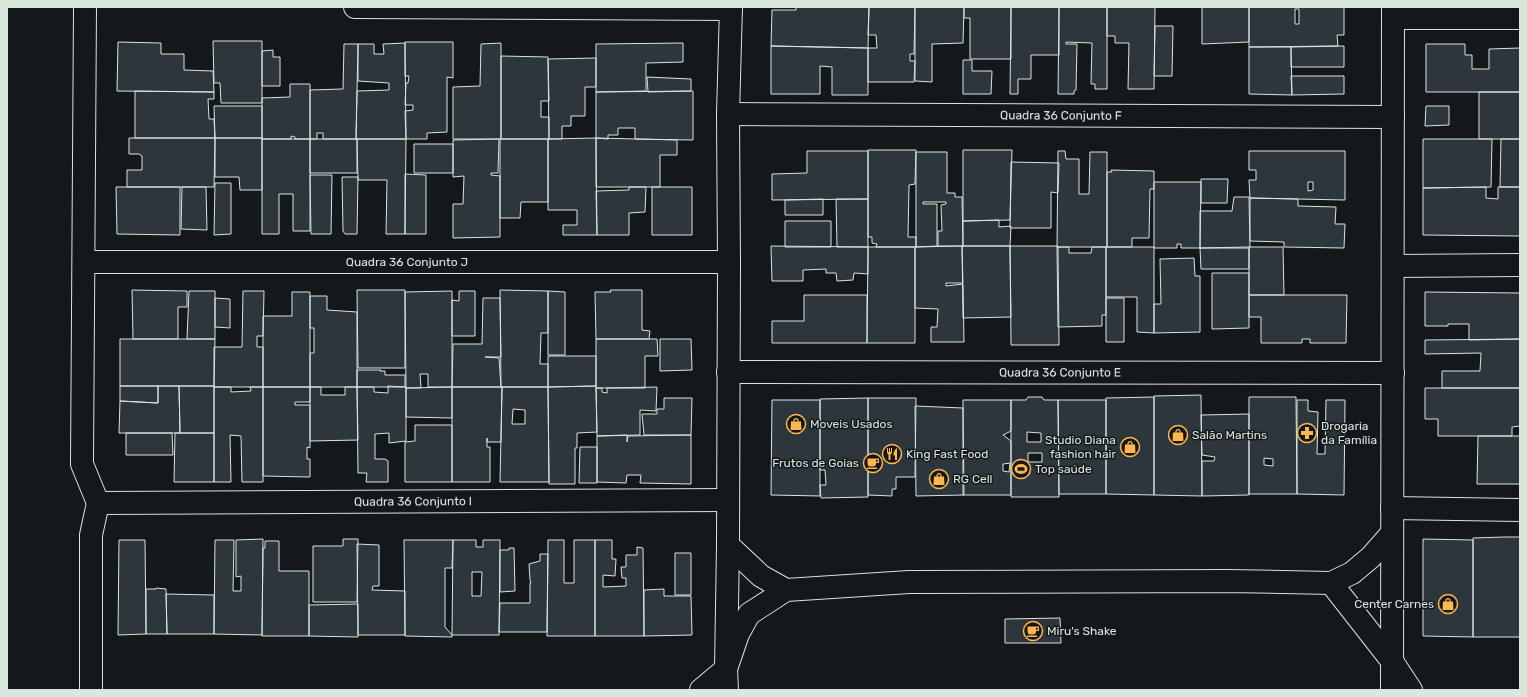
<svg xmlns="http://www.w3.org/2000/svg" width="1527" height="697" viewBox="0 0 1527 697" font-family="Rubik,sans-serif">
  <rect width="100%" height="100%" fill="#14181c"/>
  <path fill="#2c363c" stroke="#d8e6dc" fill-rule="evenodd" d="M796,7H869L868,48L771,46L772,10H796Z
    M869,7H915L914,54H910V61H915L914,82H868V48H877L876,35H868Z
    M915,7H964L963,43L932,44V82L915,81Z
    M964,7H1011V59H970V18H964Z
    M1011,7H1059V55H1031V79H1018V94H1010Z
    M1059,7H1107V89H1095V84H1091L1092,43L1066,42V44H1077L1076,90L1074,91V94H1058Z
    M1107,7H1155L1154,89H1128L1129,43H1115V36H1107Z
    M1202,7H1249V42L1202,44Z
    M1249,7H1344V35H1337L1338,46L1249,47ZM1295,9H1299V24H1295Z
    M1155,26H1173L1172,76H1154Z
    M213,41H262V103H221L220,83H214Z
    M118,42L161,43V54H184V70L213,71L214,92L117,91Z
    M405,42H453V78L447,77V132L427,133V139H406L405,111L413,110V105H405L406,83H408L409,76H405Z
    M405,43L406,139H356L357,91L389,90V83L358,81V44H374V54H384L383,44Z
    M501,43V139H453V87L480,86L481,44Z
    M683,43V62L646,63V91L596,92V44Z
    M344,44H358L356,139H323V133H317V139H310V90L343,89Z
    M1426,44H1465V55H1472V69H1489V49L1520,48V92H1426Z
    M771,46L868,48V95H832V67L820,66V94H771Z
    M1344,46V67H1291V47Z
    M1249,47H1291L1292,95L1249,94Z
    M273,50V57H280V86H262V51Z
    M501,56L548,57L549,101H541V117H549V139H501Z
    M596,58V87H585V116H571V126H562V139H549L548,59Z
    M963,60H972V71H992L991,94H963Z
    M1291,76H1344V94L1292,95Z
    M647,77L691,79V91L648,92Z
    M290,84H310V139H295V137L291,136V139H262V98L290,97Z
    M135,91L214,92V99H208L209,119H214L215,138H135Z
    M693,91V140L635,139V128H618V135H608V139L596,138V92Z
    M1479,92H1520V139H1479Z
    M214,106H262V138H215Z
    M1426,106H1449V125L1425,126Z
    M129,138H215L214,187H127V170H142V156L139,154H129Z
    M215,138H262V190H240L239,177H215Z
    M596,138L677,140V155H660V187H596Z
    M596,138L597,235H563V225H577V210H548V139Z
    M262,139H310V231H293V194H279V234H262Z
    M310,139H357V173H310Z
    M357,139H406L405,234H386L387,180H358Z
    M499,139L498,173H491V175L500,176V237L453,238V204H463L464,176L453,177V140Z
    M500,139H548V202H521L520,218H500Z
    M1423,139H1492L1491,187L1423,188Z
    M1501,139H1520V187H1500Z
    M414,144H453V173H414Z
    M868,150H916L915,184L909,185L908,237H916V247H876L877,244L872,243V237H868Z
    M963,150H1012L1010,220L963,221Z
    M807,151H868V199L772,200V174L807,173Z
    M1058,151H1065L1066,159H1079V194H1089L1090,152H1107V247H1057Z
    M1249,151H1345V200L1250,198L1249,180H1256V170H1249ZM1308,182H1313V190L1308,191Z
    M916,152H947V193H955V197H962L963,246H938V231H942L941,205L946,204V202H923V204H937V246L916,247Z
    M1011,162L1059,163L1058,193L1051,192V228H1010Z
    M1111,170L1154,171V189H1150L1149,238H1132V247H1107V172H1112Z
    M405,174L426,175V234H405Z
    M310,175H332L331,234H311Z
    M342,177H358L357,234H345L343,231Z
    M1201,179H1228L1227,203H1201Z
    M1154,182H1201L1200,248H1181V244H1177V248H1154Z
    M215,183H231V234L214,235Z
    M116,187H180V235L117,234Z
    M182,187H206L207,230L181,229Z
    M629,187H646L645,212L629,213V235H597L596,191L629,190Z
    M652,187H692V235H652Z
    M1486,187V198L1498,199V187H1520V236L1423,235V188Z
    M1234,197H1249L1250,247L1200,248V211H1232Z
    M1250,198L1298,199V206L1336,207L1335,224H1345L1344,248L1284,247V242L1250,241Z
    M823,199V215H785V200Z
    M836,199H868V247H837Z
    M999,220V227L1011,226L1010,246H963V221Z
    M785,221H831V247H785Z
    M771,246L868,247V274L854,273L853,280L837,281L836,273H826V269L803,270V281H772Z
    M962,246H1010L1011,317L963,318Z
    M962,246L963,283H946V286L963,284L964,342H931V327H937L938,309L915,308V247Z
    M1010,246H1058L1059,345H1011Z
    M868,247H915V343H867Z
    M1057,247H1069V253H1091L1092,247H1106V315H1102V326L1058,327Z
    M1106,247H1154V333L1137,332V297H1106Z
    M1249,247H1283L1284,295H1249Z
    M1200,248H1249V269H1201Z
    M1194,258L1195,276H1200V332L1154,333V304H1161L1160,259Z
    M1212,273H1249V328L1212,329Z
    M132,290L187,291V307H178V339H133Z
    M357,290H405V368H358Z
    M500,290L548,291V333H541L540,364H548V387H501Z
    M610,290H642V330L650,331L649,339H596L595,292H611Z
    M189,291H215V339H187Z
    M243,291H264L263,336H257V347H263V387H214V347H242Z
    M452,291V387H428V374H420L421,388H406L405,292Z
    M459,291H475V336H452V300L459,301Z
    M548,291L565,292V355H548Z
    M292,292H310V387H263V316H292Z
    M1425,292L1520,293V339L1469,340V324H1448V326H1425Z
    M804,295H867V343H772V321H804Z
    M1249,295H1347L1346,343H1310V339H1302V343H1261V317H1249Z
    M310,296H327V310L357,312V387H310V353H314V328H310Z
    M215,298L230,299V328L215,327Z
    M483,298H500L501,357H485L499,358L501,387H452L453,344H482Z
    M1106,298H1124V342H1106Z
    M120,339H215L214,386H120Z
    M596,339H657L658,356H645V388H596Z
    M660,339H691L692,370L660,371Z
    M1520,339V388H1442V371H1480L1481,353L1425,354V340Z
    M548,356H596V386L548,387Z
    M357,370H381L380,371H385V375H405V387H357Z
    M120,386H158V403L120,401Z
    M158,386H179L180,433H119L120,401L158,403Z
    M179,386H214V433H180Z
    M388,386L406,387V441L389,443V433L375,434V459H385L388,461V482H366L367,473H358L357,387H374V392L388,393Z
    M596,386L597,432L577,433V448H575V484H549L548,387Z
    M214,387H231V392L251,391L250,387H263V482H242L241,436L230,435L231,482H214Z
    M263,387H310V402H295V405H310V448L307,447V459H310V477L263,476Z
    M310,387H321V395H345V387H357L358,440L310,441Z
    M452,387H502L501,442H487V438V447H490V482H452Z
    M452,387V418L406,417V388Z
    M502,387H548L549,482H500ZM513,409L525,410V424H512Z
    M657,387L656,411L640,410V435L597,436L596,388H602V392L607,393V388Z
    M1425,388H1520V426L1512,427V436H1438V419H1425Z
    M1201,395L1202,496L1154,495V396Z
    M1028,397H1042L1044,400H1058L1059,497H1011V400H1026ZM1027,432L1041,433V442H1027ZM1028,453H1042V462H1028Z
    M1154,397V495L1106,494V398Z
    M1249,397H1296L1297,494H1249ZM1264,458L1273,459V466L1264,465Z
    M664,398H692L691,435H644L642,414H657V409H664Z
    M868,398V497L821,498L820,485H826L825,470H820V399Z
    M868,398H916L915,477H896V489H892V496L868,495Z
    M772,400H820V496L771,495Z
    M963,400H1011V431L1003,435L1011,441V495H963ZM1010,463L1009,472L1003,471V464Z
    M1058,400H1106V494H1059Z
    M1297,400H1308V411L1318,412L1317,454H1325L1326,400H1345L1344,495L1297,494Z
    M915,406L963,408L964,495L916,496Z
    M1249,414V495L1202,496V461H1214L1215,457L1202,455L1201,415Z
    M415,425H452V482H405V442L415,441Z
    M126,433H172L173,455H126Z
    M175,433H214V482H174Z
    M627,435V442L628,436L691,435V484L640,483L641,475H627L626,483L597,482V436Z
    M1478,436H1520V484H1477Z
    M580,447H597V483H579Z
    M1504,537H1520V637H1473V538Z
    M263,539L262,635L214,634L215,540H234L233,591H241V576L236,577V540Z
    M343,539H358L357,602H313V546H343Z
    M1423,539L1473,540V637L1423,636Z
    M119,540H145L146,634L118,635Z
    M404,540H453L452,568H445V627L452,635V637L405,636Z
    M453,540H476V547H483V540H500L499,635H452ZM472,572H482L481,596H472Z
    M548,540H564V583H574V540H595V636H547Z
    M595,540H612V559H616L615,576L603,575V587L626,586V578H622L621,567H626V555H637V547L643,548L644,636H595Z
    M265,541H279V571H309V636H262L263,548H265Z
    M357,544L379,545V586H373L372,590L405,591V635H358Z
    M509,548H514L515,591L500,592V550H509Z
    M675,553H691V595H675Z
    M540,554H548L547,632H499L500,603H530V583H531L530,580L529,564L540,561Z
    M156,588L166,589L167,634H146V589H156Z
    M664,589V596H691L692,635L644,636V590Z
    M166,594L214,595V634H167Z
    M358,604V637L309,636V605Z
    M1060,618L1061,643H1005V619Z"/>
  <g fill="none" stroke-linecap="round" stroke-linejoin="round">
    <defs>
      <g id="minor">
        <path d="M85,7L82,464L98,503L91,535V690"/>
        <path d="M355,7L731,9"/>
        <path d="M1393,18H1520"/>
        <path id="s1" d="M728,114L1393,117"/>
        <path id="s2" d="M84,262H729"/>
        <path d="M1393,266L1520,265"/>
        <path id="s3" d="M728,372L1393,373"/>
        <path id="s4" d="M98,503L728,500"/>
        <path d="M1392,508L1520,510"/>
        <path d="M728,545L761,576L786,590"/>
        <path d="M1331,583L1352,573L1371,557L1392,533"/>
        <path d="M701,690L726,669L738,634L749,614L786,590L909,582L1229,581L1331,583L1392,661L1411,690"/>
        <path d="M727,690L726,669L728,545L729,262L728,114L731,7"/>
        <path d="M1392,690L1393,7"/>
      </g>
    </defs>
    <use href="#minor" stroke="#d8e6dc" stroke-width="24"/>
    <use href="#minor" stroke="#14181c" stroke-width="22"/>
  </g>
  <defs>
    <symbol id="shop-ring" viewBox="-11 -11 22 22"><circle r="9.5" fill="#14181c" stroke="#ffb74d" stroke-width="1.5"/><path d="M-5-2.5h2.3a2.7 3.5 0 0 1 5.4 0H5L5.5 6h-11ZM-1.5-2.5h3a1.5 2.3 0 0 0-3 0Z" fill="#ffb74d"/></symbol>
    <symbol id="pharmacy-ring" viewBox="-11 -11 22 22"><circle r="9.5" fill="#14181c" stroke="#ffb74d" stroke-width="1.5"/><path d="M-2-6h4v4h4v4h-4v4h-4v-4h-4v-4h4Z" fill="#ffb74d"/></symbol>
    <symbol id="restaurant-ring" viewBox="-11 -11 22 22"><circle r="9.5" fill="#14181c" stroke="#ffb74d" stroke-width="1.5"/><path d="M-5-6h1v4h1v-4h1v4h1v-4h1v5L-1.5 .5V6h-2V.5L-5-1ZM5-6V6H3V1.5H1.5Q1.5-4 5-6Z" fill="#ffb74d"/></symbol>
    <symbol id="cafe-ring" viewBox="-11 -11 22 22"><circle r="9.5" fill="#14181c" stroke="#ffb74d" stroke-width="1.5"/><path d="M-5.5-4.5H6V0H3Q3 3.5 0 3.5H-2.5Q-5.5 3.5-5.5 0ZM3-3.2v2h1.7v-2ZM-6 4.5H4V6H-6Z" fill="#ffb74d"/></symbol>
    <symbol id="stadium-ring" viewBox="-11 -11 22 22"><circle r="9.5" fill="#14181c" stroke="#ffb74d" stroke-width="1.5"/><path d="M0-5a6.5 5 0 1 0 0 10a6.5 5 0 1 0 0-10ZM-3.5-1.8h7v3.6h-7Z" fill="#ffb74d"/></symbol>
  </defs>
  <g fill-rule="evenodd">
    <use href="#shop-ring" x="785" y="413" width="22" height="22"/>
    <use href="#pharmacy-ring" x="1296" y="422" width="22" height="22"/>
    <use href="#shop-ring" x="1167" y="424" width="22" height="22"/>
    <use href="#shop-ring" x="1119" y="436" width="22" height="22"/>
    <use href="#restaurant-ring" x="881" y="443" width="22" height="22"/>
    <use href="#cafe-ring" x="862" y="452" width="22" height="22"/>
    <use href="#stadium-ring" x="1010" y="458" width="22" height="22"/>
    <use href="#shop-ring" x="928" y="468" width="22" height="22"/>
    <use href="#shop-ring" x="1437" y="593" width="22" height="22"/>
    <use href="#cafe-ring" x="1022" y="620" width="22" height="22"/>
  </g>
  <g text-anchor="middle" stroke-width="3" stroke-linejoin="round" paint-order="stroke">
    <g font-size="12" fill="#d8e6dc" stroke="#14181c">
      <text dy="4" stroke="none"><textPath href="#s1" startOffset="333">Quadra 36 Conjunto F</textPath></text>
      <text dy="4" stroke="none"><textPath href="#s2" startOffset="323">Quadra 36 Conjunto J</textPath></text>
      <text dy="4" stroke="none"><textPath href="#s3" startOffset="332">Quadra 36 Conjunto E</textPath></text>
      <text dy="4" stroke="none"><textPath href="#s4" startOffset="315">Quadra 36 Conjunto I</textPath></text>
    </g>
    <g font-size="12" fill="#d8e6dc" stroke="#14181c" text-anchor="start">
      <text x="810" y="428">Moveis Usados</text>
      <text x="1321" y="430">Drogaria<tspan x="1321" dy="14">da Família</tspan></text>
      <text x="1192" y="439">Salão Martins</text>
      <text x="1116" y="444" text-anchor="end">Studio Diana<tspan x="1116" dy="14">fashion hair</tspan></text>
      <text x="906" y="458">King Fast Food</text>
      <text x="859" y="467" text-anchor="end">Frutos de Goias</text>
      <text x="1035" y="473">Top saúde</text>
      <text x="953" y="483">RG Cell</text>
      <text x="1434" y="608" text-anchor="end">Center Carnes</text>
      <text x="1047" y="635">Miru's Shake</text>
    </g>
  </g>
  <rect width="1527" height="697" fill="none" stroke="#d8e6dc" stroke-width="16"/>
</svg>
